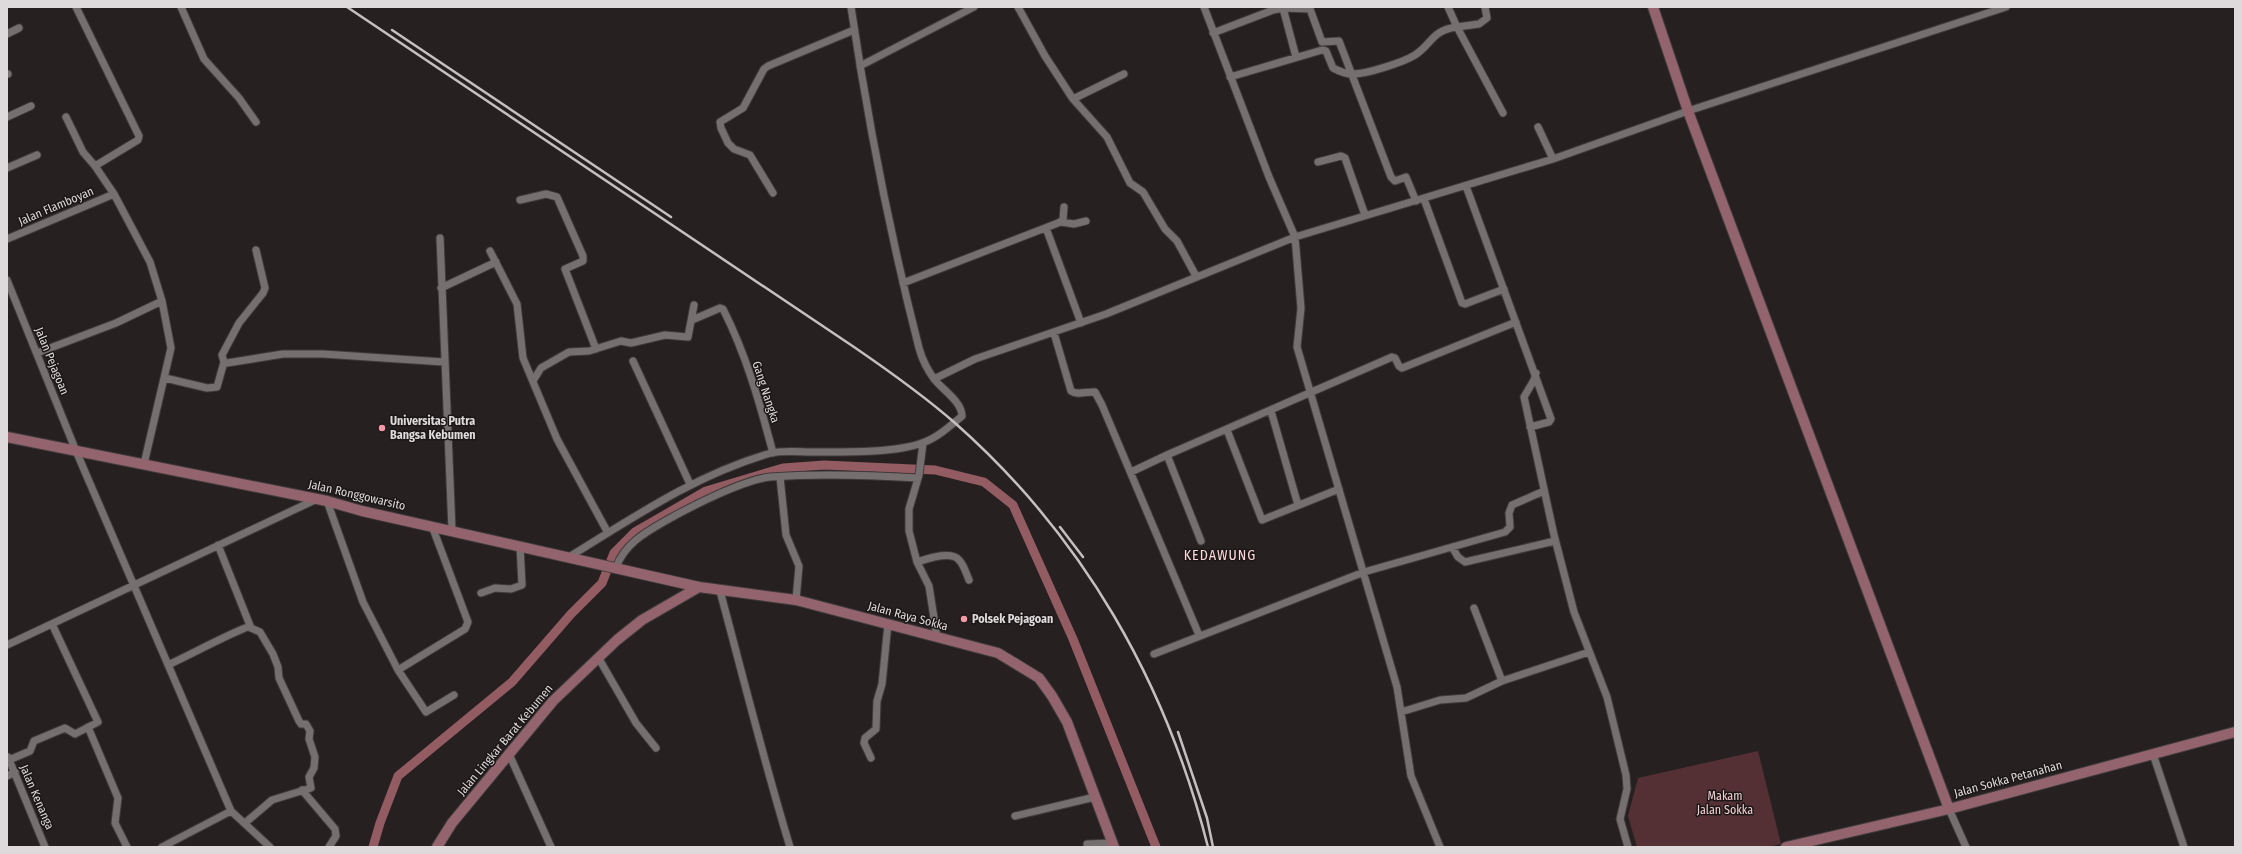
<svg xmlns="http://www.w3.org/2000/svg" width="2242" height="854" viewBox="0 0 2242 854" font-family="'Fira Sans Condensed',sans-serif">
  <rect width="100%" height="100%" fill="#262021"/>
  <path fill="#543035" d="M1758,751L1781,844L1767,847H1637L1628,816L1638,778Z"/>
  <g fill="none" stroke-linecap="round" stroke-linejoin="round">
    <path stroke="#935b62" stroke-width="9" d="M373,847L380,823L398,776L512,682L571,614L602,583L614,553L635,532L706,491L783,468L824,465L935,470L984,482L1013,505L1073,639L1156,847"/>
    <defs>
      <path id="street" d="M76,7L139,136L138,140L95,166L114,194L150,262L162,301L171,348L144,464
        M181,7L204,59L239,98L256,122
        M1018,7L1045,56L1073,99L1124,74
        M1204,7L1269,177L1295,237L1301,308L1297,347L1397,687L1411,776L1440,847
        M1448,7L1457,27L1479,24L1487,18L1485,7
        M1283,8L1310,9L1322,42L1339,41L1391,177L1395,181L1406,177L1416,201
        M1213,33L1273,10L1283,8L1296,57
        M7,34L19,28
        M860,66L974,7
        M7,74H8
        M1230,77L1322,50L1326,51L1333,68C1339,71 1347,75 1353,74C1367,74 1404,62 1415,55C1432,44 1432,30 1457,27L1503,113
        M1073,99L1107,137L1130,183L1143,192L1165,229L1177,241L1196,276
        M7,117L31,106
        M66,117L83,152L95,166
        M1538,127L1553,159
        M1318,162L1341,156L1345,158L1365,215
        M7,168L37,155
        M1466,186L1551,419L1549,422L1530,427
        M773,193L750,155L734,149L728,143L721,128L720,122L743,108L764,69L768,66L854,30
        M1424,199L1462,303L1465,304L1504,289
        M520,200L546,194L557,197L583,256V261L565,269L596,349
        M1061,222L1074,224L1086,221
        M1046,228L1081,323
        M440,238L452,530
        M7,239L114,194
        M256,250L265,288L263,293L239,323L222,355L224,362L227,363L283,354H323L444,362
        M490,251L517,304L523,358L557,439L608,533
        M7,280L76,451L231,811
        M903,283L1058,223L1063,220L1064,207
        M441,288L496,262
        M692,320L720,308L723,309C746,354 760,404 773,453
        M1054,333L1071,391C1078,396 1087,391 1095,392L1102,405L1199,635
        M37,353L116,323L162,301
        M633,361L690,484
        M1536,373L1534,380L1524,397L1554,535L1574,612L1607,697L1626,775L1627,789L1620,819L1628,847
        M165,378L207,388L217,387L224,362
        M934,379L975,359L1106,314L1295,237L1553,159L1688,111L2006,7
        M533,381L541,368L569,352L589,351L621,341L631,343L665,335L688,337L694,305
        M1271,411L1298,505
        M1227,430L1262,520L1339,489
        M923,443L919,475L909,509V531L917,562L929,586L937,637
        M1167,455L1392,357L1395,358L1399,366L1402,368L1516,322
        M1131,472L1167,455L1201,541
        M780,477L786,535L799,566L796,600
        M327,501L363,602L398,670L465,629L468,622L432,526
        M218,545L251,628L260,632L273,654L278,667L279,678L299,721L301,724H306L310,731L309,739L315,757L314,768L309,777L311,788L272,800L245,823
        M1452,547L1458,557L1465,562L1555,541
        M569,557C634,517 697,474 771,453C784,450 801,452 814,452C842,452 896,453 922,443C937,438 950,426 962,416C962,402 943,390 935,380C928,371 922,359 919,348C890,235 868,122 851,7
        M917,562C927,559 951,550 959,560C964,565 966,573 969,580
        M616,568C624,544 646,532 667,520C692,506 743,480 770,477C820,473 869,475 918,478
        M720,591C743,676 764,762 790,847
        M481,593L495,588L511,589L522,585L520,546
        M1474,608L1502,681
        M7,645L317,499
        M1154,654L1364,572L1505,532L1510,527L1509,513L1512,505L1544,491
        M598,657L636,723L656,748
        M168,665C196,652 222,637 250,626
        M398,670L426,712L454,695
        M1401,712L1440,700L1466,698L1502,681L1589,652
        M88,727L118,798L115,823L127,847
        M509,754L551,847
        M2153,754L2184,847
        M8,757L45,847
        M871,758L864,743L865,738L876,729L877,701L882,684L888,624
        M9,760L30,751L34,741L65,728L75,734L98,722L52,624
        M7,776L15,772
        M302,790L335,829L336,836L329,847
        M1949,809L1966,847
        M1015,816L1095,797
        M1087,844L1112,843
        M162,847L231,811L270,847"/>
      <path id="secondary" d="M1653,7L1688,111L1949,809
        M7,437L327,501L362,511L699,587L796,600L998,653L1039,678L1052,696L1067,722L1114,847
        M437,847L452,823L553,701L617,640L642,620L699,587
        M1786,847L1949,809L2235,732"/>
    </defs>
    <use href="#street" stroke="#413c3c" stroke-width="9"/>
    <use href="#secondary" stroke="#413c3c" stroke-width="12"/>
    <use href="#street" stroke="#766f6f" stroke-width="7"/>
    <use href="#secondary" stroke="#93646d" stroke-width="10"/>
    <path stroke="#c4c0c1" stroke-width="2.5" d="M347,7L854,347C889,371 923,395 955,423C1083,536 1166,682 1208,847
      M392,30L671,217
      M1060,527L1083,557
      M1178,732L1207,818L1213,847"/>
  </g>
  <g fill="#f49aa6" stroke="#1c1717" stroke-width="1.5">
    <circle cx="382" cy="428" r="4"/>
    <circle cx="964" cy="619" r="4"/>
  </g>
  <g text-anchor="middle" stroke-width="3" stroke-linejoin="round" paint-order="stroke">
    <g font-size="12" fill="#dedadb" stroke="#1c1717">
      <text transform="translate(56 206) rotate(-23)" y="4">Jalan Flamboyan</text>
      <text transform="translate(52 361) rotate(68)" y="4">Jalan Pejagoan</text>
      <text transform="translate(766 392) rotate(72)" y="4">Gang Nangka</text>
      <text transform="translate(357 495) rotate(13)" y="4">Jalan Ronggowarsito</text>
      <text transform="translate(908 616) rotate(15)" y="4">Jalan Raya Sokka</text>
      <text transform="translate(505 740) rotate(-50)" y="4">Jalan Lingkar Barat Kebumen</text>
      <text transform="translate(2008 779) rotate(-15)" y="4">Jalan Sokka Petanahan</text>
      <text transform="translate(37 797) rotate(67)" y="4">Jalan Kenanga</text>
    </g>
    <g font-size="12" font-weight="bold" fill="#dedadb" stroke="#1c1717" text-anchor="start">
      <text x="390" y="425">Universitas Putra<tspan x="390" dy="14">Bangsa Kebumen</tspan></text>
      <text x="972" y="623">Polsek Pejagoan</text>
    </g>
    <g font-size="12" fill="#f4d0d3" stroke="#1c1717">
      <text x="1725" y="800">Makam<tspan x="1725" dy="14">Jalan Sokka</tspan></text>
    </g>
    <g font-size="14" letter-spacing="1" fill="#fcd8db" stroke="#1c1717">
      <text x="1220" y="560">KEDAWUNG</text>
    </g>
  </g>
  <rect width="2242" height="854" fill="none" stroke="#dedadb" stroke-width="16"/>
</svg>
